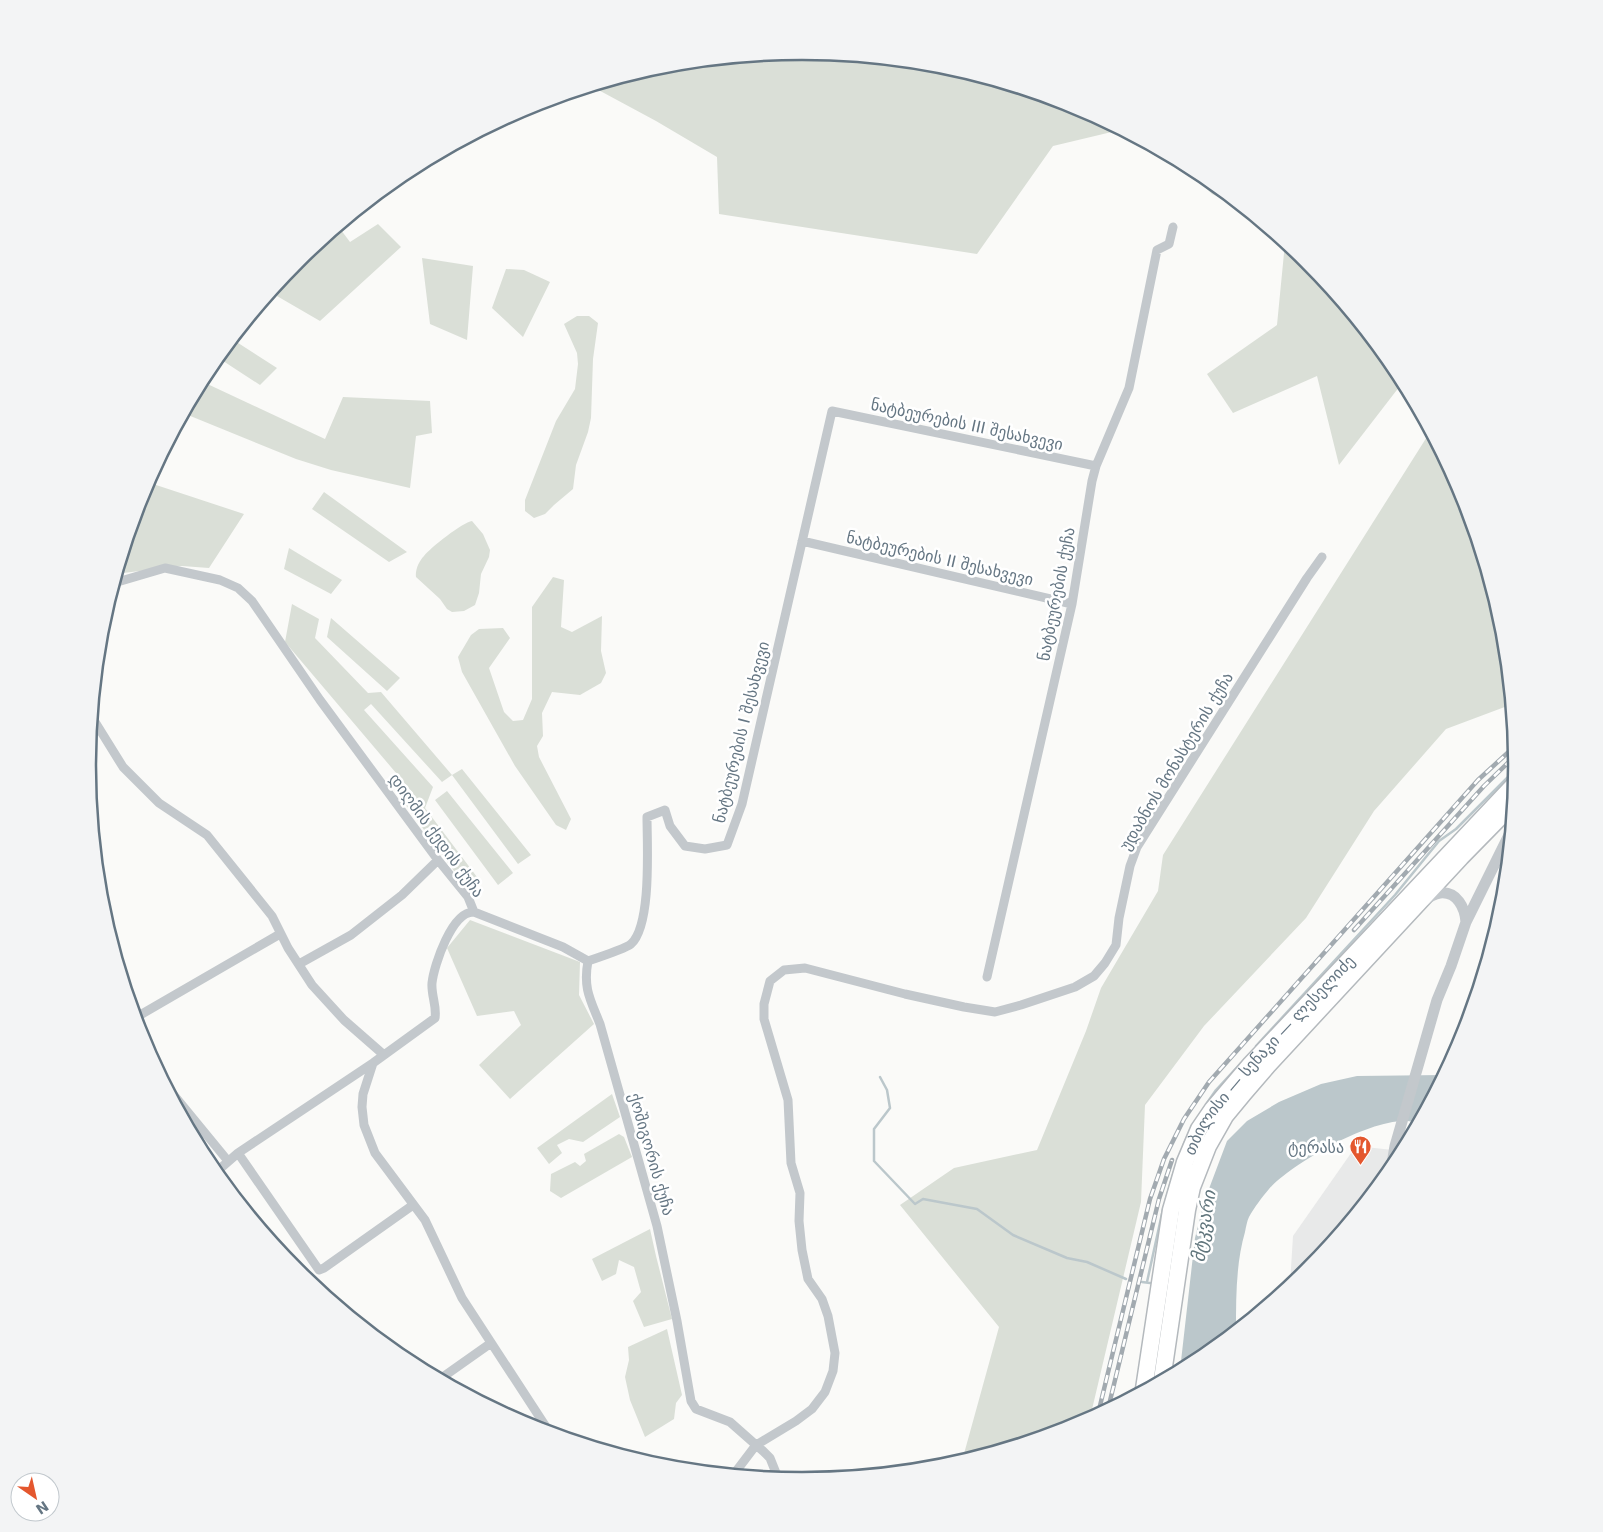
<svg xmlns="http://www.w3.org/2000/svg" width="1603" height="1532" viewBox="0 0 1603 1532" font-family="'DejaVu Sans','Noto Sans Georgian',sans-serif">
  <rect width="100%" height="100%" fill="#fafaf8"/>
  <path fill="#e8e9e9" d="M1356,1146L1402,1151L1396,1163L1307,1272L1290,1285L1293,1236Z"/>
  <path fill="#dadfd7" d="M802,51L941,65L1075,106L1120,130L1053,146L977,254L719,214L717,157L656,121L591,86L662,65Z
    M1180,162L1199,172L1241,207L1212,194Z
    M378,224L401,247L320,321L270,292L296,260L338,226L350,242Z
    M1285,243L1307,261L1396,369L1403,382L1339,465L1317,376L1233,413L1207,374L1277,325Z
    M422,258L473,266L467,340L430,324Z
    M506,269L524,270L550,282L523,337L492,308Z
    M577,316H589L598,323L593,359L591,418L588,432L576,465L573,489L554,505L545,514L534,518L525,511V500L556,421L575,389L578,364L577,353L564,324Z
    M232,339L277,368L260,385L217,357Z
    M201,381L325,439L343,397L430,401L432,433L416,436L410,488L331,470L296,459L183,413Z
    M1430,432L1462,493L1503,627L1510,705L1446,729L1374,811L1306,918L1204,1026L1145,1105L1141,1202L1090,1418L1075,1426L962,1461L999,1327L900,1205L954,1168L1037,1150L1086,1031L1101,988L1158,891L1163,855Z
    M147,482L244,514L209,568L182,566L123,573L117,571L141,492Z
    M324,492L407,552L389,562L312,509Z
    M472,521L483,534L490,550L489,557L481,574L479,593L475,605L464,611L452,612L447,609L440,599L416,577C415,570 419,561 424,556C430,548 463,522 472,521Z
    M289,548L342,580L331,594L284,569Z
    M553,577L564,580L561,627L572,632L602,616L601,651L606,673L601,683L580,695L552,692L542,713L543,736L537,746L539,757L571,819L566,830L556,825L515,766L462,672L458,657L471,635L479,629L503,628L510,638L489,668L504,712L513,721L523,720L532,699V607Z
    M292,604L319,619L315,638L368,693L381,692L452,775L462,769L531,855L518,864L452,775L442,782L371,704L364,710L433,787L425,808L480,881L473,897L403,801L413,793L285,642Z
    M331,618L400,678L387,691L327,637Z
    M447,791L513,873L498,885L435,800Z
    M470,920L580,962L579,995L594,1024L510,1099L479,1065L521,1025L514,1011L477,1016L447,948Z
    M612,1094L620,1117L583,1142L569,1139L557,1145L562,1153L549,1164L537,1148Z
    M619,1134L624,1137L632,1157L561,1198L550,1191L551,1174L575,1162L580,1166L586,1161L584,1154Z
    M650,1229L656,1256L672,1319L644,1327L633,1301L641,1292L634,1267L619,1260L616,1274L602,1281L592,1259Z
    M667,1329L682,1395L676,1403L674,1419L645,1437L630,1400L625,1377L629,1360L628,1347Z"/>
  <path fill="#bbc7cb" d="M1443,1075L1417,1123C1383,1110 1292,1163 1269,1189C1262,1197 1254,1208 1249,1217C1247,1221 1246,1227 1245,1232C1236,1263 1236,1297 1236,1330L1198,1360L1180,1370L1195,1238L1204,1202L1227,1141L1247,1121L1279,1102L1321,1084L1357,1076Z"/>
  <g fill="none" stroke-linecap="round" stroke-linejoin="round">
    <path stroke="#bbc7cb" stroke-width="2.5" d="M1256,1046L1395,895L1439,841L1456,829L1516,769
      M880,1077L887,1090L890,1108L874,1129V1161L915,1204L923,1199L977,1209L1013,1235L1067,1258L1087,1262L1126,1279
      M1207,1103L1216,1090L1241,1063
      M1184,1144L1192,1126
      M1166,1199L1175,1168
      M1142,1282L1150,1283
      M1147,1282L1163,1209"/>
    <defs>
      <g id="motorway">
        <path d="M1162,1380L1187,1210L1192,1187L1208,1146L1225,1116L1244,1093L1268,1065L1461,857L1513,804"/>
        <path id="s1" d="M1144,1389L1171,1210L1185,1162L1199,1129L1212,1110L1251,1064L1515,784"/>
      </g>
    </defs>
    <use href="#motorway" stroke="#b4b9bd" stroke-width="19"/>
    <path stroke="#c3c8cc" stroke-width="9" d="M802,541L1072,604
      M114,583L165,568L220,580L238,588L252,601L320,700L438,860L468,897L474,912
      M92,717L123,767L159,803L207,835L272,916L288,948L312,985L344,1020L384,1055
      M474,912L563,947L588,961
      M588,961C597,958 626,948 631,944C652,925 647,844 647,817L665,810L670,826L685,846L705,849L727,845L742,804L832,411L1096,466
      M588,961C583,988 590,999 600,1024L657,1226L677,1321L691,1401L696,1409L730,1422L763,1451L770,1458L778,1478
      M299,964L351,935L402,895L438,860
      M987,977L1072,604L1092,481L1096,466L1129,388L1157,250L1169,244L1173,227
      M135,1018L280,934
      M373,1063L363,1094L362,1107L364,1125L375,1153L425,1220L462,1298L550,1433
      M164,1083L228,1161
      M238,1153L319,1270L324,1268L413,1205
      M215,1173L238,1153L373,1063L435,1018C437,1006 431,995 432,983C434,965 452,911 474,912
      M440,1379L491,1343
      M734,1474L756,1445L796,1421L812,1409L825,1392L833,1371L835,1353L828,1316L822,1299L808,1279L802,1250L799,1221L800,1193L791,1163L788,1100L764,1019V1004L770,981L784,970L805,968L905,994L964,1007L995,1012L1021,1005L1075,987L1094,976L1105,963L1116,945L1119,918L1130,866L1137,847L1307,578L1322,557"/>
    <path stroke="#c3c8cc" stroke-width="11" d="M1425,900C1429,897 1434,894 1440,893C1457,891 1465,908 1466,922
      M1391,1170L1395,1146L1437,1000L1451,966L1466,922L1510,833"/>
    <use href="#motorway" stroke="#fff" stroke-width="16"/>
    <defs>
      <path id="rail" d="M1354,930L1484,786L1515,756
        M1108,1409L1159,1199L1172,1160
        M1098,1414L1150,1199L1164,1159L1184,1119L1209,1082L1478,780L1514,747"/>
    </defs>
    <use href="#rail" stroke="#a2aab0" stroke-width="4.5"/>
    <use href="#rail" stroke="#fff" stroke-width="2.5" stroke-dasharray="8" stroke-linecap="butt"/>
  </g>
  <defs>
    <symbol id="restaurant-pin" viewBox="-11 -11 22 30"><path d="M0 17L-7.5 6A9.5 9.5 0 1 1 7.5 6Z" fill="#e4572e" stroke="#fff"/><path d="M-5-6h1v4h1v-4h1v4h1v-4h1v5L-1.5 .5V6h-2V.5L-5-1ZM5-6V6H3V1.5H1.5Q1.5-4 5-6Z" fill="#fff"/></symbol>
  </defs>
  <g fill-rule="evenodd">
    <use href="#restaurant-pin" x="1348" y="1134" width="25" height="34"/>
  </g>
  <g text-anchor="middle" stroke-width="5" stroke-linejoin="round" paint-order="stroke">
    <g font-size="16" fill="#657683" stroke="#fff">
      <text transform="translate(967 424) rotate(12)" y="6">ნატბეურების III შესახვევი</text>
      <text transform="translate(940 558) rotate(13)" y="6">ნატბეურების II შესახვევი</text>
      <text transform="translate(1056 594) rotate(-79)" y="6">ნატბეურების ქუჩა</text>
      <text transform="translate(741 732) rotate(-76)" y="6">ნატბეურების I შესახვევი</text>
      <text transform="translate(1176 761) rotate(-59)" y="6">უდაბნოს მონასტერის ქუჩა</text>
      <text transform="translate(437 835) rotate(54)" y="6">დიღმის ქედის ქუჩა</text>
      <text dy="6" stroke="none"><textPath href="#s1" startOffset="368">თბილისი — სენაკი — ლესელიძე</textPath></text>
      <text transform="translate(652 1154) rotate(74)" y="6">ქოშიგორის ქუჩა</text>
    </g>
    <g font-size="16" fill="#657683" stroke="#fff" text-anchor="end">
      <text x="1344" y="1153">ტერასა</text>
    </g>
    <g font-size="18" font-style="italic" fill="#60757c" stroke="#fff">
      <text transform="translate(1204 1226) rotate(-81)" y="6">მტკვარი</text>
    </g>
  </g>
  <path d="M0 0H1603V1532H0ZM96 766a706 706 0 1 1 1412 0a706 706 0 1 1-1412 0Z" fill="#f3f4f5" fill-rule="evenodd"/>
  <path fill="none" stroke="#657683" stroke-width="2.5" d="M96 766a706 706 0 1 1 1412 0a706 706 0 1 1-1412 0Z"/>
  <g transform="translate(35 1497) rotate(146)"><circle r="24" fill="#ffffff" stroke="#c1c8cd"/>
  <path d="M0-4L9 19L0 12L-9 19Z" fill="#e4572e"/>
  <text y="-8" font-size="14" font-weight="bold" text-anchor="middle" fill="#657683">N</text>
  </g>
</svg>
